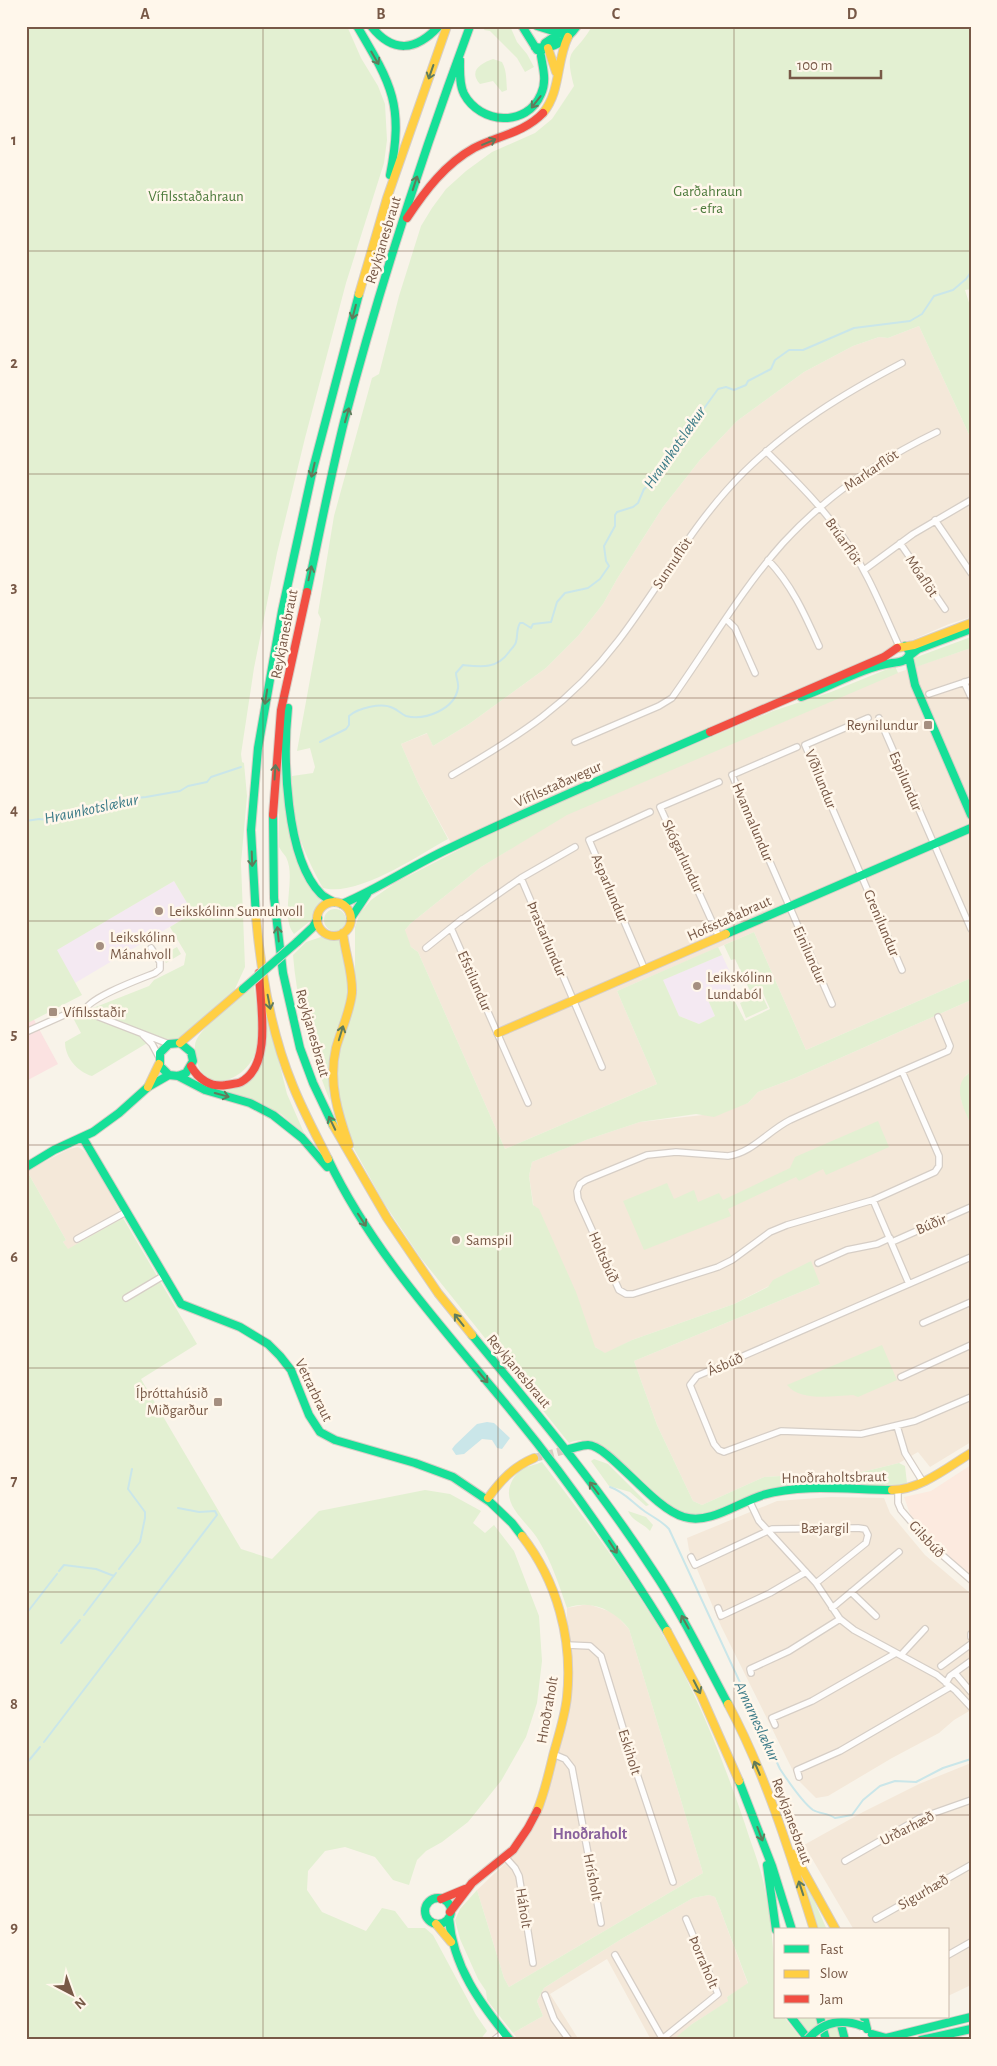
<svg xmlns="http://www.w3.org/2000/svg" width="997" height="2066" viewBox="0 0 997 2066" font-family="'Alegreya Sans',sans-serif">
  <rect width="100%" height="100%" fill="#f8f3e9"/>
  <path fill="#f4e8d9" d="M919,326L971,439V617L949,624L660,749L451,843L418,783L401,744L428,733L433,746L469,724L546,668L578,636L603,604L617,579L663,507L700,460L737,421L804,372L853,346L879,337L888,338Z
    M971,648V978L806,1050L754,932L617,991L657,1084L505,1149L418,952L411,947L405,935V930L410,924L481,867L567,814L891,675Z
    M971,1000V1072L966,1075L961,1100L971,1125V1442L930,1467L918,1452L899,1463L850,1475H798L764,1477L702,1505L693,1501L657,1425L634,1361L820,1284L769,1286L734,1304L632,1340L605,1354L587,1341L534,1209L529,1176L532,1162L583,1141L640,1122L703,1115L748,1103L758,1092L795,1078Z
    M78,1147L83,1150L92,1160L123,1218L68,1250L63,1242L66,1240L27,1171L69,1149Z
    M831,1497L884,1498L890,1513L925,1555L971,1594V1710L954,1720L939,1733L892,1758L828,1796L816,1798L797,1779L721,1626L689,1550L687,1538L777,1501Z
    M588,1604L614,1613L629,1629L703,1873L509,1987L504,1978L477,1890L513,1856L526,1839L537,1819L566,1712L567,1608Z
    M971,1763V1985L948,1996V1930H854L804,1845L863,1812L919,1784Z
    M709,1895L715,1897L720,1909L748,1984L727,1997L729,2001L692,2024L674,2040H649L650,2038L607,1959L550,1994L579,2040H519L513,2033L543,2016L537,2001L544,1988L623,1938L693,1898Z"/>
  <path fill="#fceadf" d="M971,1465V1575L952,1561L928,1536L910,1514L904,1497L931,1491Z"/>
  <path fill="#f4e9f2" d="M174,881L193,913L75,983L56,950Z
    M722,955L733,979L728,981L733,993L723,997L722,993L708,1000L715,1016L699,1024L679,1016L662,980Z"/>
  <path fill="#fbe2e1" d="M26,1005L58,1064L26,1081Z"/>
  <path fill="#e3f0d2" d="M26,26H347L361,58L378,86L385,104L387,140L384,163L346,283L305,438L277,553L254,668L241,754L242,762L244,763L247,796L241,863L245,967L234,991L180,1039L169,1040L88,1010L149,986L154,980L184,965L186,954L170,927L193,913L174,881L57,950L82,995L26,1024Z
    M486,26H510L517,42L527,54L534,67L525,72L517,58L490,31L484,30Z
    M592,26H971V289L965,290L971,309V439L919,326L888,338L879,337L853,346L804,372L737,421L700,460L663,507L617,579L603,604L578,636L546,668L469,724L433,746L427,733L401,744L418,783L448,839C417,856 358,897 323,888C305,856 286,813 292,776L313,773L315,767L310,748L297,751L321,619L318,613L334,516L372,378L379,374L399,296L421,226L432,208L446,189L466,171L492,152L535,133L552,119L574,86C563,45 575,57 592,26Z
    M493,59L502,62C507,71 506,80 507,90L502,92L493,81L480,84C468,71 481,63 493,59Z
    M971,637V648L913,668L914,658Z
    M895,666L898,673L567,815L481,867L410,924L405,930L411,947L418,952L505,1149L657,1084L617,991L718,947L722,955L663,980L679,1016L699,1024L715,1016L708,1000L721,993L724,997L731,994L745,1021L770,1009L762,991L752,995L735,959L731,960L724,945L754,932L806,1050L971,978V1000L795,1078L758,1092L748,1103L714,1117L696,1114L640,1122L586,1140L532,1162L529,1176L533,1205L539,1209L576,1292L595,1347L605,1353L632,1340L734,1304L768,1287L773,1280L811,1261L820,1284L634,1361L657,1425L693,1501L702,1505L764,1477L798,1475H850L899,1463L905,1466L907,1483L904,1485L780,1487L705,1515C698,1516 690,1517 682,1515C650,1502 605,1425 569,1443L420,1257L384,1203L353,1147L341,1113L337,1083L339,1055L355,996V927L360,913L371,900L395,883L474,842L571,796L773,711L831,692Z
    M279,770H282L310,885L322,903L314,918L294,934C279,916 297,878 286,857C284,854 281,851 279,847Z
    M324 920a11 11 0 1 1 22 0a11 11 0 1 1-22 0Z
    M321,937L341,939L349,988L329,1074L330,1101C311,1053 297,1006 293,955L306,942Z
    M177,947L181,954L166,963L160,953L163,951L164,954Z
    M254,986C256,1005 262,1031 256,1051C247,1081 202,1097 196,1057C195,1052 194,1046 196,1041C201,1027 241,997 254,986Z
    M761,993L768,1008L746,1018L740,1003Z
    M267,1013L287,1094L305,1135L281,1114L262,1104L220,1091L252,1078Z
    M71,1014C95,1016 130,1027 149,1042L92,1076C78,1072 65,1058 65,1042L81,1033Z
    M971,1072V1125C964,1109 950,1084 971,1072Z
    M878,1121L889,1147L826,1175L823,1169L799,1181L796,1177L728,1209L731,1216L644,1250L623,1201L667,1183L674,1199L694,1190L698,1202L719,1193L723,1200L790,1168L795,1157Z
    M27,1171L66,1240L63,1242L68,1249L123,1218L197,1344L141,1379L241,1549L272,1559L319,1511L425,1490L450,1494L481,1511L473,1523L485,1533L494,1525L514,1551L539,1616L542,1661L537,1703L526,1737L501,1781L468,1822L442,1842L426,1851L417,1860L409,1885L393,1880L375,1857L345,1847L325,1851L308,1871L307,1890L322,1912L366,1931L382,1908L395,1911L408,1928H425L433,1935L476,2015L487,2031L480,2040H26Z
    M882,1345L897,1380L858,1397L853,1395C833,1396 801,1402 787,1385Z
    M594,1459L608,1464L649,1505L646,1506L630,1492L609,1486L591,1461Z
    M542,1462C581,1513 620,1565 654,1620C693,1683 721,1754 745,1824C751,1844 760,1865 764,1885C773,1929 776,1973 776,2017H784L799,2036V2040L674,2039L692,2024L728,2001L727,1997L748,1983L720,1909L715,1897L709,1895L693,1898L623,1938L544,1988L537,2001L543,2016L513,2033L487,2000L486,1991L478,1979L460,1939L455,1920L460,1909L477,1890L504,1978L509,1987L703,1873L629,1629C614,1610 591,1599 567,1608C559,1585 552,1563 539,1541C529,1523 501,1506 511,1483C513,1478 517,1473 520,1470C526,1466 536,1465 542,1462Z
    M628,1511L646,1517L653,1525L650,1531C643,1523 633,1522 628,1511Z
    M803,1875L827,1930H819L801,1876Z
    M795,2017H819L820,2023L809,2032Z
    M823,2017H835L841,2040H829Z"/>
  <path fill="#cae6e9" d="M487,1422L494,1423L510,1438L502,1449L497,1448L492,1440L482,1439L464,1454L456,1455L452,1449L455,1445L477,1424Z"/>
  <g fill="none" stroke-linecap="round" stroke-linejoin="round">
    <path stroke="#cae6e9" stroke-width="2" d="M320,742L346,729L349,725V716C358,708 382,702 393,708C398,710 401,714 406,716C425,721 455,709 458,688C459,683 456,678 456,673L463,665C482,667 497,669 509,652C511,649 515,646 516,642C518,635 516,630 520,623H523L531,628L533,624L551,622L557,602L565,593L588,588L600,579L609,566L606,561L604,546L615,526V515L617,512L633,507L638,503L644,489L655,481L657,471L678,448L692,417L705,407L718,389L726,387L734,390L746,385L748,381L771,369L775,360L789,350H803L854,328L910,321L922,314L934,296L953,290L966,279L971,272
      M26,821L39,819L49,820L70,813H79L99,803L106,801L146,797L180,791L188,786L207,782L211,777L241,767
      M610,1487C623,1491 632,1502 643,1510C652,1517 661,1520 669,1529L780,1769C788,1781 802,1802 813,1810C820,1814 828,1813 835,1818L852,1815L863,1800L880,1786L895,1781L916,1782L943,1768L971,1759
      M119,1569L140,1542L145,1518V1512L128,1489L132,1469
      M59,1571L64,1565L96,1569L114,1576
      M26,1614L57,1574
      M84,1615L116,1573
      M61,1643L80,1620
      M44,1742L217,1515L215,1511L199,1512L178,1508
      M26,1764L40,1747"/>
    <path stroke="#d8ccc0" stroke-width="8" stroke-dasharray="8 4" stroke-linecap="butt" d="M534,1458L569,1449"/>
    <defs>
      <path id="street" d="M766,451C793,478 821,505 843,537C867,570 882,609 899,646
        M935,520L971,573
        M900,543L945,609
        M768,560C792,585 805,615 819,646
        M864,570L913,534L971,500
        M726,619L735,628L755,673
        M964,682L971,697
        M929,694L971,680
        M868,718L805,745L902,970
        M879,718L971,929
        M575,742L659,706L672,698C709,646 741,590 783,543C827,495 879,460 937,432
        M797,747L732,775L832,1004
        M452,775C519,736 570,704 618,641C661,585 693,522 744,472C792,425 843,394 902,363
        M719,782L660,807L719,937
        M521,878L602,1067
        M464,918L521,878L575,847
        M451,928L528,1103
        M426,948L462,919
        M645,970L589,840L650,812
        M84,1012C87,998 140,979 155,973L160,969V962L151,948
        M26,1032L73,1011L94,1015L169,1044
        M143,1035L152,1044L159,1057
        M902,1071L939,1156V1166L935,1172L873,1200L787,1225L770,1232L732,1260L718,1267L633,1294H626L619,1290L578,1199L577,1191L580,1184L586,1180L647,1155L676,1152L728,1156C752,1153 768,1131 790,1120C827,1103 865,1088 902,1071Z
        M902,1071L948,1051L950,1046L938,1017
        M873,1200L909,1284
        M77,1239L126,1212
        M892,1242L971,1207
        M971,1257L697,1376L690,1385L714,1444L719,1450L724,1452L781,1431L861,1434L915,1421L971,1397
        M818,1263L847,1250L877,1244L890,1238
        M126,1298L163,1276
        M923,1323L971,1302
        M901,1377L971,1345
        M897,1426L905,1453L923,1482
        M898,1490V1503L901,1510L934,1548L971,1580
        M749,1500L759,1521L816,1583L840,1619L854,1630L937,1675L956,1691L971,1707
        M691,1557L695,1565L772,1529L858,1528L865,1529L868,1535L866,1543L816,1583
        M851,1592L876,1616
        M718,1608L721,1616L770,1593L806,1572
        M832,1608L899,1552
        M971,1634V1637
        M567,1645L590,1646L601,1656L636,1771L673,1882
        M901,1655L925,1629
        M941,1666L971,1644
        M751,1673L750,1669L789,1651L840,1619
        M955,1673L971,1692
        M946,1683L950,1676L971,1661
        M775,1725L772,1718L812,1701L896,1653
        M553,1754L565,1759L572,1768L601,1923
        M799,1777L797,1770L840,1751L950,1687
        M506,1858L515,1868L519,1876L533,1963
        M845,1861L920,1818L971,1800
        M876,1919L971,1865
        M615,1955L662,2038
        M948,1955L971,1942
        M545,1995L554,2019L569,2040
        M494,2040L504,2032
        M661,2040L718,1994L686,1919"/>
      <path id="fast" d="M357,26C392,85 404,105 390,175
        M371,26C393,54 416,51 439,26
        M522,26L537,50
        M537,26L553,31L563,30
        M535,47C552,51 567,40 577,26
        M541,52L545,43L570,26
        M460,60C460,71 459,84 464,94C480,124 527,128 541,94C547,81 543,69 541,56
        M307,592C319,536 330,478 344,422C379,288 422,156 470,26
        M909,656L918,649L971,629
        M909,657L915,685L971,815
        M801,697C827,688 866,666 892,663C901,662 908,661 910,652L905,646
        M288,708C283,756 285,858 321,894C324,897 330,900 334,902
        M273,815L274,898L283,973L300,1048L313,1083L333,1125
        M342,904C380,888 413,865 450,848C535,807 623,770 710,732
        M256,917L251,830L258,748L282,611L313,469L359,294
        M351,918L367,894
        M726,934L971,828
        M297,942L313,927L318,918
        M178,1076L205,1090L250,1103L273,1115L302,1138L327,1167
        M83,1138L181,1304L240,1327L268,1344L280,1356L291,1370L309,1415L320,1432L335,1440L415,1463L453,1477L490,1502L512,1523L522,1536
        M328,1159C374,1256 450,1335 517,1418C572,1485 621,1557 667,1631
        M26,1167L54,1150L93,1132L119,1113L148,1087L169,1075L178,1076L186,1073L193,1061L191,1052L180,1043L169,1044L160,1053V1066L169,1075
        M472,1335C535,1411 598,1486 652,1569C681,1612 704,1659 728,1704
        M569,1449C575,1448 582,1445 588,1445C609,1445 653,1509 684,1517C710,1525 739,1502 763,1495C803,1483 852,1490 892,1490
        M739,1781L772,1866L792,1930
        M767,1865L776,1930
        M425 1911a13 13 0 1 1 26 0a13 13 0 1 1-26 0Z
        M449,1918C453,1967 480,2003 510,2040
        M791,2017L808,2039
        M820,2017L826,2040
        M839,2017L845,2040
        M864,2017L867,2029
        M872,2034L886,2038L971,2017
        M921,2040L971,2029"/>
      <path id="slow" d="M548,48L556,72
        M543,113C561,91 556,62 568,37
        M359,294L387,198L447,26
        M897,648L914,645L971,623
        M317 919a17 17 0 1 1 34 0a17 17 0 1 1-34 0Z
        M256,917C261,974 271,1033 293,1086C303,1111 316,1135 328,1159
        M343,933C345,953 353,973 352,993C350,1012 341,1030 336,1048C328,1082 338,1114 349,1145
        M498,1033L726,934
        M180,1043L243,989
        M148,1087L159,1064
        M333,1125L387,1218L438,1293L472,1335
        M892,1490C920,1490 948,1467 971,1453
        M488,1498C501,1480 513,1467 534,1458
        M522,1536C557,1581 573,1639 567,1697C565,1716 559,1734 554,1752C549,1772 545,1792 537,1811
        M667,1631L701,1695L739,1781
        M728,1704C766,1775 790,1853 814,1930
        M794,1854L836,1930
        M436,1924L451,1942"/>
      <path id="jam" d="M407,218C425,191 445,164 474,148C497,136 524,133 543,113
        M710,732L884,657L897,648
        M273,815L281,710L307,592
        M191,1066C198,1079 211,1088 226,1085C230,1084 237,1084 241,1082C273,1065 260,1003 259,973
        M441,1899L465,1889
        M450,1912L472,1883L513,1850L528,1828L537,1811"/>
    </defs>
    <use href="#street" stroke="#d6cec6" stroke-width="8"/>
    <use href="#fast" stroke="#d7cec6" stroke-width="10"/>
    <use href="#slow" stroke="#d7cec6" stroke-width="10"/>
    <use href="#jam" stroke="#d7cec6" stroke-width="10"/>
    <use href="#street" stroke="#fefdfc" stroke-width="5.5"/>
    <use href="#fast" stroke="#16e098" stroke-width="8"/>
    <use href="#slow" stroke="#ffcf43" stroke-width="8"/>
    <use href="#jam" stroke="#f24e42" stroke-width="8"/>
    <defs>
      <path id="fast-bridge" d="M243,989L297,942
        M808,2039C823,2022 841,2018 862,2026"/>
    </defs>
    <use href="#fast-bridge" stroke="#d7cec6" stroke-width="10" stroke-linecap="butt"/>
    <use href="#fast-bridge" stroke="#16e098" stroke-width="8"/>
  </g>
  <defs><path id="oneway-shaft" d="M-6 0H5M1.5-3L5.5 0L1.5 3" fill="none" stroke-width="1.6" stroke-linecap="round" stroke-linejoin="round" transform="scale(1.25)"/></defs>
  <g stroke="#607b5b">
    <use href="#oneway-shaft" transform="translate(375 58) rotate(60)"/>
    <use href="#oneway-shaft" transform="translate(431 72) rotate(109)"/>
    <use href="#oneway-shaft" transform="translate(536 102) rotate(128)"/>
    <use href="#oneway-shaft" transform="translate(489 142) rotate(-23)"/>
    <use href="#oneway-shaft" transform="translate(415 183) rotate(-72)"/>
    <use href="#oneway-shaft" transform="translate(354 312) rotate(105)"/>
    <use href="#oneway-shaft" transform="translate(347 415) rotate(-74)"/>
    <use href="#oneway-shaft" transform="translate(313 470) rotate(103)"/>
    <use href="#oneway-shaft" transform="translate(310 573) rotate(-78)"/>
    <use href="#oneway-shaft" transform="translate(266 697) rotate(99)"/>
    <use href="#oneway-shaft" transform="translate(275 772) rotate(-86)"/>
    <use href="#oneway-shaft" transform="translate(252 859) rotate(88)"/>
    <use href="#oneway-shaft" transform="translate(278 934) rotate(-96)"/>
    <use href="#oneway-shaft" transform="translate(269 1002) rotate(79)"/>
    <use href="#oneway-shaft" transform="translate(341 1033) rotate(-73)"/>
    <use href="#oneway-shaft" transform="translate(222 1095) rotate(15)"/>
    <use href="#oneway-shaft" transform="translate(332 1123) rotate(-116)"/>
    <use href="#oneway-shaft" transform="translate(362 1220) rotate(57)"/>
    <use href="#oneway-shaft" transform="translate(459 1320) rotate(-128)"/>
    <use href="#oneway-shaft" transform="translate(483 1377) rotate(50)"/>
    <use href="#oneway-shaft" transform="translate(594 1488) rotate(-127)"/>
    <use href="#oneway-shaft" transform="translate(613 1547) rotate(57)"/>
    <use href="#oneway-shaft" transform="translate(685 1622) rotate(-119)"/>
    <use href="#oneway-shaft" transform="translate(697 1687) rotate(63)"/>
    <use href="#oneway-shaft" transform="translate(757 1768) rotate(-113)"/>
    <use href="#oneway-shaft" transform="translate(760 1834) rotate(69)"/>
    <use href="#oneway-shaft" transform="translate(801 1888) rotate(-108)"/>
  </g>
  <path fill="none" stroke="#785947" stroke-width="1" stroke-opacity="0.55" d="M263,26V2040M498,26V2040M734,26V2040M26,251H971M26,474H971M26,698H971M26,921H971M26,1145H971M26,1368H971M26,1592H971M26,1815H971"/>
  <g fill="#a58f80" stroke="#fff7eb" stroke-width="2">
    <rect x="923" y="720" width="10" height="10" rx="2.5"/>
    <circle cx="159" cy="911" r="5"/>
    <circle cx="100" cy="946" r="5"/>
    <circle cx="697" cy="986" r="5"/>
    <rect x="48" y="1007" width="10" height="10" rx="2.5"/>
    <circle cx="456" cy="1240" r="5"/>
    <rect x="213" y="1397" width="10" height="10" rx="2.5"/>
  </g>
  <g text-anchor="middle" stroke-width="5" stroke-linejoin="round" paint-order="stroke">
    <g font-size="15" fill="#4c7a3b" stroke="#fff7eb">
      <text x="708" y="196">Garðahraun<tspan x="708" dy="17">- efra</tspan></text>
      <text x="196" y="201">Vífilsstaðahraun</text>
    </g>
    <g font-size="15" fill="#785947" stroke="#fff7eb">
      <text transform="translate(383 240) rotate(-73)" y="5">Reykjanesbraut</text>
      <text transform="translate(871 470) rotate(-34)" y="5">Markarflöt</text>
      <text transform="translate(844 541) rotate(55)" y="5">Brúarflöt</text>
      <text transform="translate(672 563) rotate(-56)" y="5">Sunnuflöt</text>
      <text transform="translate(922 576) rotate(56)" y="5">Móaflöt</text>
      <text transform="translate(284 634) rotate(-79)" y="5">Reykjanesbraut</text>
      <text transform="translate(821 779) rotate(68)" y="5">Víðilundur</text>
      <text transform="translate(906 781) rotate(67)" y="5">Espilundur</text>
      <text transform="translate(558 784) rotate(-24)" y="5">Vífilsstaðavegur</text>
      <text transform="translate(753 822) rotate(67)" y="5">Hvannalundur</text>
      <text transform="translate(683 856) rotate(65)" y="5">Skógarlundur</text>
      <text transform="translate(610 888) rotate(67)" y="5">Asparlundur</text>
      <text transform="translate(729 918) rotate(-24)" y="5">Hofsstaðabraut</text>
      <text transform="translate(882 923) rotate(67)" y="5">Grenilundur</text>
      <text transform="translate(547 939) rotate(67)" y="5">Þrastarlundur</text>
      <text transform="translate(810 955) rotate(66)" y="5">Einilundur</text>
      <text transform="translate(475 981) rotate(66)" y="5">Efstilundur</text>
      <text transform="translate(313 1033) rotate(74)" y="5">Reykjanesbraut</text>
      <text transform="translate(931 1224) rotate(-23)" y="5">Búðir</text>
      <text transform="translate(604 1257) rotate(66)" y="5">Holtsbúð</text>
      <text transform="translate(725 1364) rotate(-23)" y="5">Ásbúð</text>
      <text transform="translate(519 1371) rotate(50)" y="5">Reykjanesbraut</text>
      <text transform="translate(314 1390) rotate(64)" y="5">Vetrarbraut</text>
      <text transform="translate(834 1477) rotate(-1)" y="5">Hnoðraholtsbraut</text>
      <text x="825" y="1533">Bæjargil</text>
      <text transform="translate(927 1539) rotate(47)" y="5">Gilsbúð</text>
      <text transform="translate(547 1710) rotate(-80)" y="5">Hnoðraholt</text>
      <text transform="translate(630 1752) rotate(73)" y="5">Eskiholt</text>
      <text transform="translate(792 1821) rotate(70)" y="5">Reykjanesbraut</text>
      <text transform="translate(907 1828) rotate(-27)" y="5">Urðarhæð</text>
      <text transform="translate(593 1877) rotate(79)" y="5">Hrísholt</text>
      <text transform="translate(923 1892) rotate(-30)" y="5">Sigurhæð</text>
      <text transform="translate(524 1908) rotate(81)" y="5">Háholt</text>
      <text transform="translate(704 1962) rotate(67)" y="5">Þorraholt</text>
    </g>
    <g font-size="15" fill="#785947" stroke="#fff7eb" text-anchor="start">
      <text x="918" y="730" text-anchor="end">Reynilundur</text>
      <text x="169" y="916">Leikskólinn Sunnuhvoll</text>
      <text x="110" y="942">Leikskólinn<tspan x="110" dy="17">Mánahvoll</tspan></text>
      <text x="707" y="982">Leikskólinn<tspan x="707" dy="17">Lundaból</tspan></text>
      <text x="63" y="1017">Vífilsstaðir</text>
      <text x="466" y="1245">Samspil</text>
      <text x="208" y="1398" text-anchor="end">Íþróttahúsið<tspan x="208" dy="17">Miðgarður</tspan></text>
    </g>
    <g font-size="16" font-style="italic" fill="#3b7a87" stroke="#fff7eb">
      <text transform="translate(674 447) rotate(-55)" y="6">Hraunkotslækur</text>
      <text transform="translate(91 808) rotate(-12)" y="6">Hraunkotslækur</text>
      <text transform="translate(758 1721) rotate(65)" y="6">Arnarneslækur</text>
    </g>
    <g font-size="16" font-weight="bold" fill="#89619d" stroke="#fff7eb">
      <text x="590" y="1839">Hnoðraholt</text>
    </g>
  </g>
  <rect width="997" height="2066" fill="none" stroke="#fff7eb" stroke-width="55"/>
  <rect x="774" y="1928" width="175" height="90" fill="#fff7eb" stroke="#c9b8a9"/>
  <rect x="784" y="1945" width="25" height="8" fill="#16e098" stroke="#c9b8a9"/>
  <text x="820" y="1954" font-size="15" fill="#785947">Fast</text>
  <rect x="784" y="1970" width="25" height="8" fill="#ffcf43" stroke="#c9b8a9"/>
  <text x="820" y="1978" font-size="15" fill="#785947">Slow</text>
  <rect x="784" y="1995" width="25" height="8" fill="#f24e42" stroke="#c9b8a9"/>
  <text x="820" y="2004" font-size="15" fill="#785947">Jam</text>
  <g transform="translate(72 1994) rotate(139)" stroke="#fff7eb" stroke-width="4" paint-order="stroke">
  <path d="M0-4L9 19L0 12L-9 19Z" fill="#785947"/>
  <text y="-8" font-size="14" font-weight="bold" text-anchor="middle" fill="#785947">N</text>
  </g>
  <path d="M790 70v8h91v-8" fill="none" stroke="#785947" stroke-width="2.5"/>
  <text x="797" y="70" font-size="15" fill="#785947" stroke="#fff7eb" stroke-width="4" paint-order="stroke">100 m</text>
  <rect x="28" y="28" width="942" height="2010" fill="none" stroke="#785947" stroke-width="2"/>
  <g font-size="16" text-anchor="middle" font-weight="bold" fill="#785947">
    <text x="145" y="19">A</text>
    <text x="381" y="19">B</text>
    <text x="616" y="19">C</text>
    <text x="852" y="19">D</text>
    <text x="14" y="145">1</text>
    <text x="14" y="368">2</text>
    <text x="14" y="592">3</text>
    <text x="14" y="815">4</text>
    <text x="14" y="1039">5</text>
    <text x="14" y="1262">6</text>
    <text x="14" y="1486">7</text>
    <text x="14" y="1709">8</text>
    <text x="14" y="1932">9</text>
  </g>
</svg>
